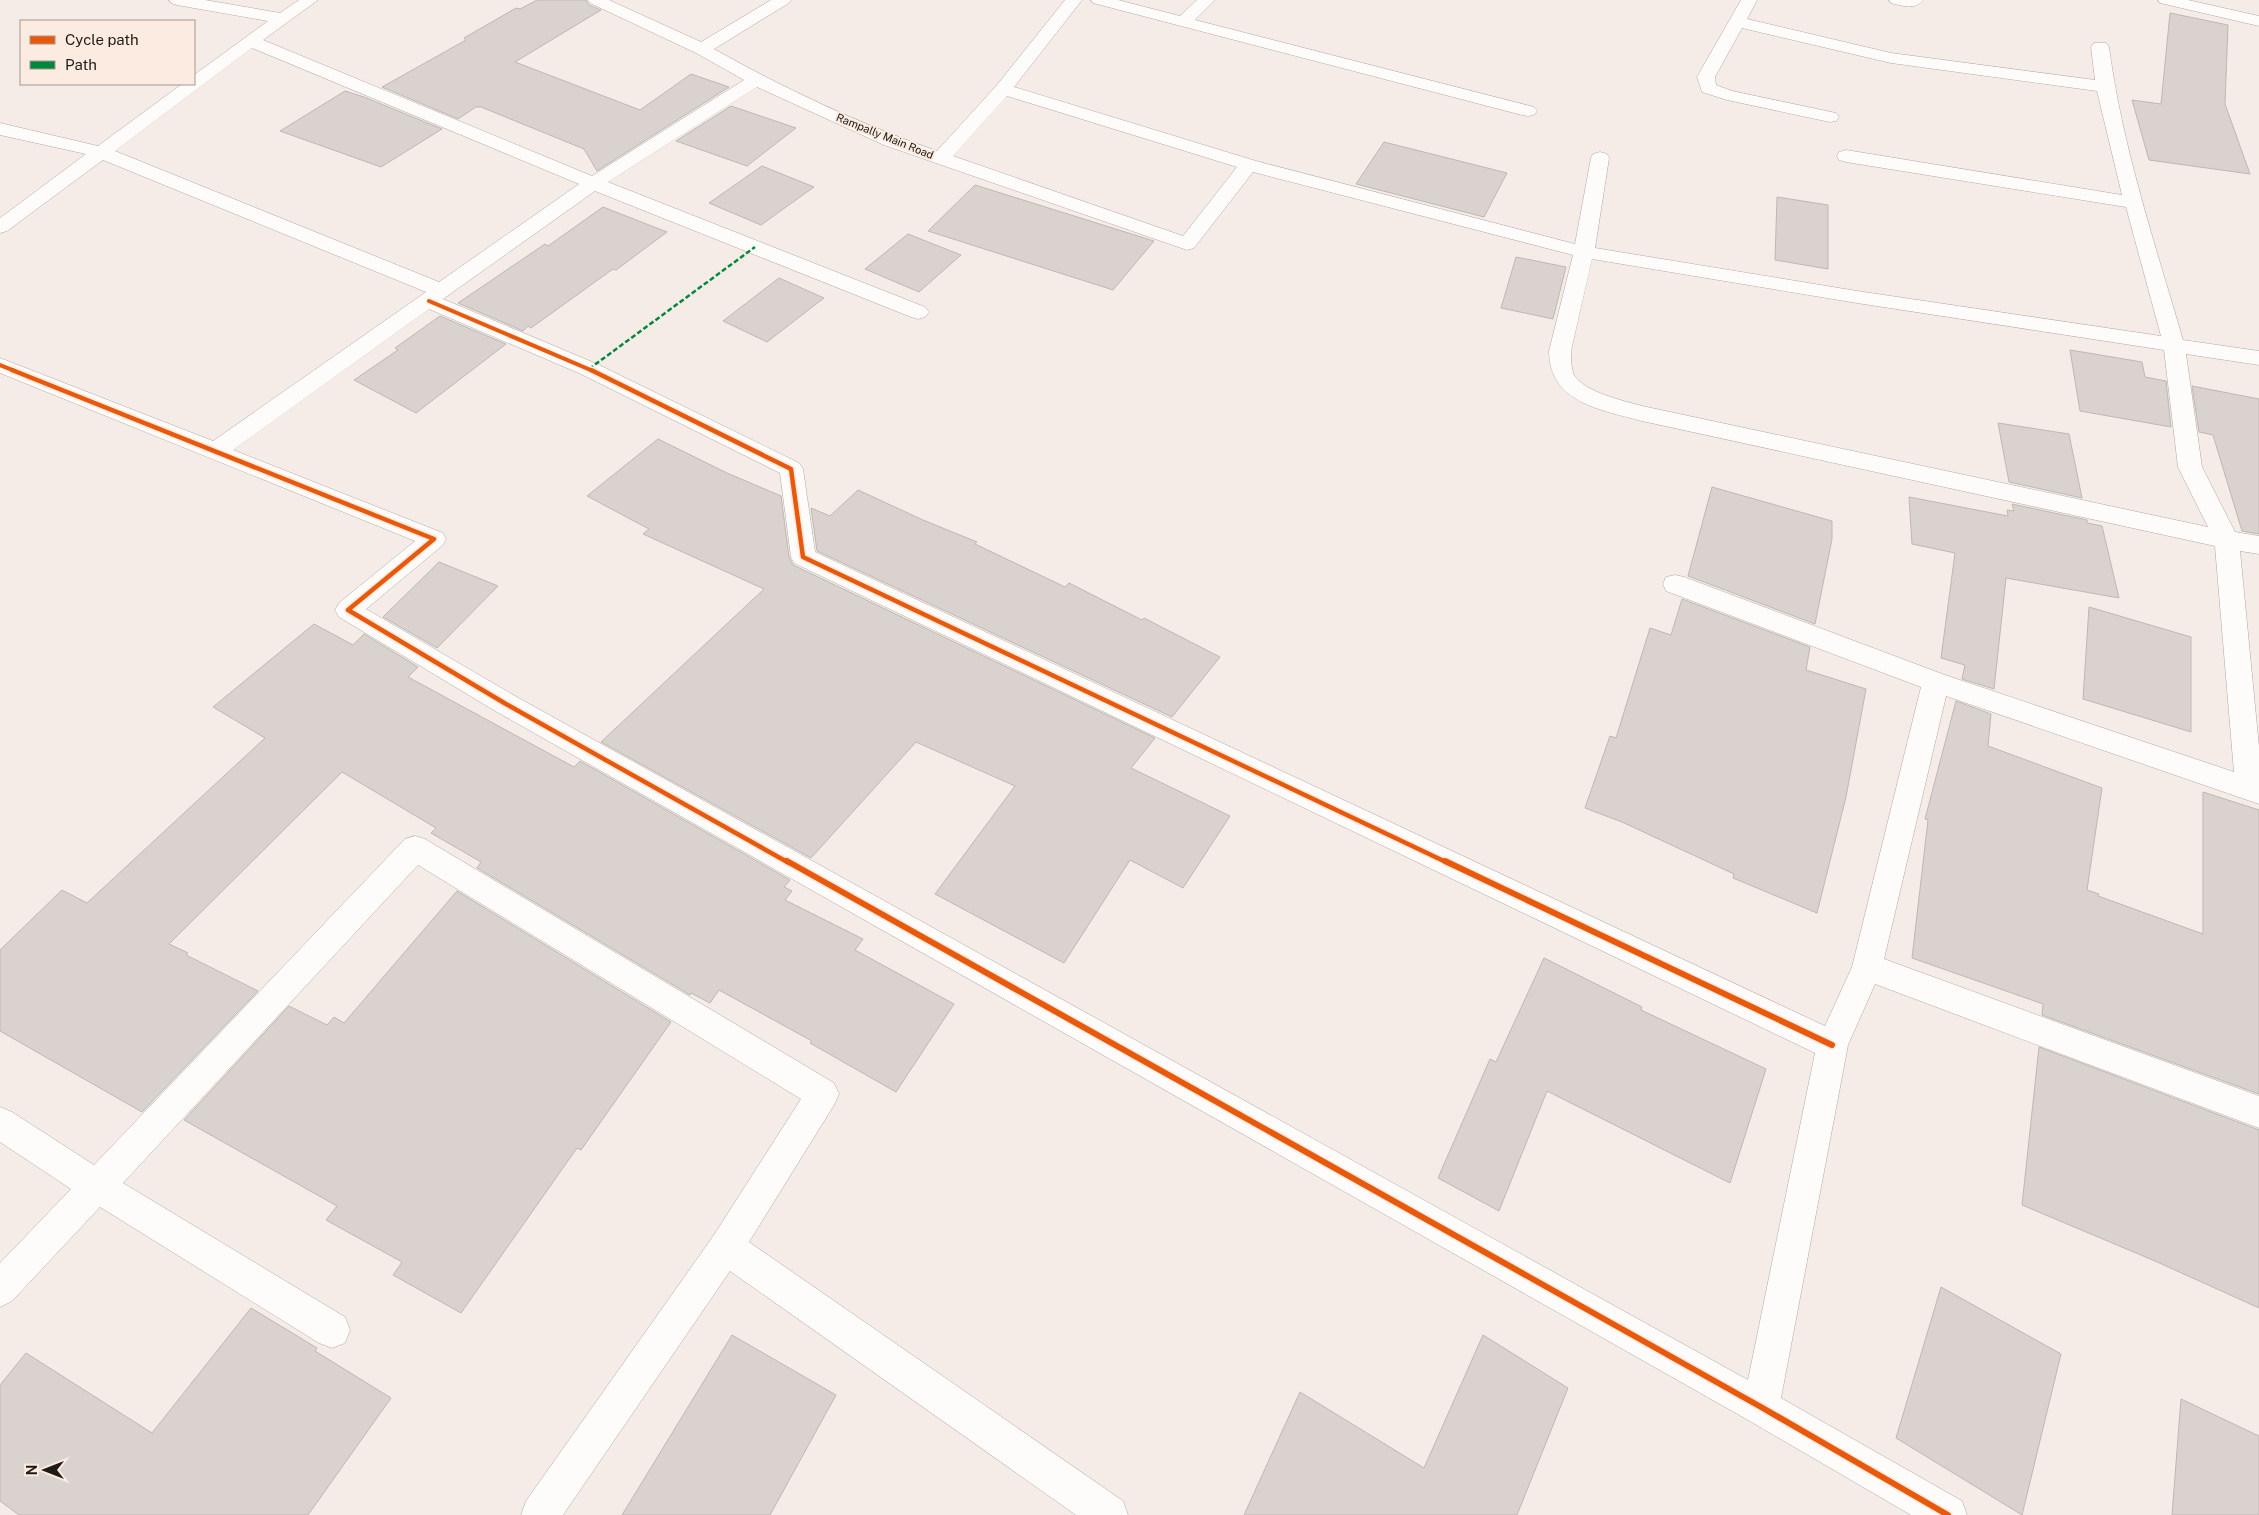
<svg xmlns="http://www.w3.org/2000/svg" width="2259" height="1515" viewBox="0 0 2259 1515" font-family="'Public Sans',sans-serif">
  <rect width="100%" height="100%" fill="#f6ece7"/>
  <path fill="#dad2ce" stroke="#beb7b2" d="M537,0H586L589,5L601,10L515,62L640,110L691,74L729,87L597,171L584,149L481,107H476L458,119L382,87L466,40L464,38L516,8L520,9Z
    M2170,13L2228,25L2225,104L2250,174L2149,160L2132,100L2161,104Z
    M345,91L364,97L442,129L381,167L280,131Z
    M731,106L796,128L747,166L676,141Z
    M1384,142L1507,173L1484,217L1356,184Z
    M762,166L814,187L761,225L709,203Z
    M975,185L1154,241L1113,290L928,231Z
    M1777,197L1828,205V269L1775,260Z
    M603,207L667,232L616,270L613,269L531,328L528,326L523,331L458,303L545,244L548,246Z
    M908,234L961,255L919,292L865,269Z
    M1516,257L1566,267L1553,319L1501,308Z
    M779,278L824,298L767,342L723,321Z
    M440,316L506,344L416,413L354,380L398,350L395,348Z
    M2070,350L2142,362L2145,377L2166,381L2171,427L2080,411Z
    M2192,386L2259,399V534L2242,531L2213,435L2199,432Z
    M1998,423L2069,434L2082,498L2009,482Z
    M658,439L727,473L781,496L789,557L793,565L1155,738L1131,768L1230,816L1183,888L1130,860L1064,963L935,894L1015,786L916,742L811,858L601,742L764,589L643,534L649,529L587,496Z
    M1712,487L1832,521V539L1815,624L1688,576Z
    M858,490L923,520L977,542L975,544L1065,587L1069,583L1142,620L1144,618L1220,657L1172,717L817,551L811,508L830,516Z
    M1909,497L2008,516L2007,510L2014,511L2012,504L2087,520V523L2102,526L2119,598L2006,578L1994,689L1962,679L1965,665L1941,658L1955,553L1912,544Z
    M439,562L498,586L437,648L383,617Z
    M1682,599L1810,647L1806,670L1866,689L1846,797L1817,913L1733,878L1734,874L1622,822L1585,808L1610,736L1616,738L1650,628L1671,635Z
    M2089,607L2191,637V732L2083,699Z
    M314,624L353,645L364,634L418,667L408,677L574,767L580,761L790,880L784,887L792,891L785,900L863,939L855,950L954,1004L896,1092L810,1043L812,1041L719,990L710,1003L691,993L690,995L477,868L481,862L431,833L436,828L342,772L169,944L188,953L186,955L258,991L142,1112L0,1031V950L62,890L87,903L265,738L213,707Z
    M1956,701L1991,714L1988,746L2102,788L2087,890L2099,894L2098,896L2203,934V792L2259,810V1094L2042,1015L2043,1004L1912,958L1928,820L1925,819Z
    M457,891L671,1022L581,1150L577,1148L461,1313L393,1275L402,1262L326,1220L337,1206L184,1120L289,1006L327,1025L334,1017L344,1023Z
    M1544,958L1642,1007L1641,1010L1766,1069L1730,1183L1547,1091L1499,1211L1438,1178L1490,1059L1496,1062Z
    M2039,1047L2259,1130V1308L2155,1261L2022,1205Z
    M1941,1287L2061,1354L2022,1515L1896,1438Z
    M251,1308L317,1348L315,1351L391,1398L308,1515H19L0,1501V1385L26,1353L152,1433Z
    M732,1335L836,1395L770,1515H622Z
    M1483,1335L1568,1388L1517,1515H1244L1300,1392L1424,1468Z
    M2181,1399L2259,1436V1515H2172Z"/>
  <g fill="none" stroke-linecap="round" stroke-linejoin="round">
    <defs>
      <path id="street" d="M169,0H205L280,13L299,0H318L263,40L592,176L744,80L696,53L590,3L588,0H609L701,42L771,0H791L789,3L714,49C785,89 860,124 937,151L997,85L1065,0H1082L1014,87L1256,161L1575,244L1591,158L1593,154L1600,152L1607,154L1609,158L1595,248L1857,291L2161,336L2126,207L1846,162L1839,160L1837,156L1839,152L1846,150L2122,195L2097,91L1891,63L1742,28L1715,77L1716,85L1732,91L1836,113L1839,117L1836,121L1830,122L1727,100L1702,92L1697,77L1741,0H1757L1747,19L1891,53L2095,80L2091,47L2094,43H2106L2109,47C2122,146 2155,244 2183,340L2259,351V365L2186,354L2202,467L2235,532L2259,536V554L2240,551L2259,747V804L1946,696L1884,959L2259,1096V1128L1875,984L1848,1045L1781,1398L1962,1501L1967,1515H1911L1748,1420L497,712L339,617L335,610L339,603L415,541L0,373V358L213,441L426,292L103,160L7,231L0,233V218L86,154L0,135V123L98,146L182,84H194V75L268,21L177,5L171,3ZM252,48L579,184L439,282L115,151ZM757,87L884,145L1187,250L1194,248L1253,172L1573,255L1549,351C1549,403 1602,410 1642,421L2215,546L2234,772L1945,675L1684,577L1675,575L1666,577L1663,584L1666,591L1921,687L1852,967L1825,1026L815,552L803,469L799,463L597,364L443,299L595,191L911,317L918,319L925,317L929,312L925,307L608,182ZM1007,96L1237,167L1183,236L953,156ZM1592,259L1857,303L2164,350L2178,467L2208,527L1642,406C1624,401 1584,392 1574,375C1571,368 1571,359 1571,351ZM429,309L581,374L780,473L791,557L794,563L1815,1053L1748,1380L515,696L366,609L443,545L446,539L443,533L233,450Z
        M1091,0H1118L1180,16L1197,0H1215L1195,20L1534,107L1537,111L1534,115L1528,116L1522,115L1093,3Z
        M1889,0H1923C1916,10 1902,6 1891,3Z
        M2158,0H2188L2259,16V26L2160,3Z
        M415,836L425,839L834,1083L839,1094L834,1105L749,1242L1123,1501L1128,1515H1076L730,1271L563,1515H521L526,1501L714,1235L801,1099L418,865L123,1183L345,1317L350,1330L345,1343L332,1348L319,1343L100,1207L12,1301L0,1307V1263L71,1189L0,1142V1107L12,1112L94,1165L405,839Z"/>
    </defs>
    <use href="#street" stroke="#afa8a4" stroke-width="1"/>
    <use href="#street" fill="#fefcfb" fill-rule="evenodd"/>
    <path stroke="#00873e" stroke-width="2.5" stroke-dasharray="5 2.5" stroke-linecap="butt" d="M589,369L755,247"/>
    <defs>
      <path id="cycleway-far2" d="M429,301L593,371
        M0,365L15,371"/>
      <path id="cycleway-far1" d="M12,370L434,539L348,610L506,704L789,863
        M591,370L791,469L803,557L1448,863"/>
      <path id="cycleway" d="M787,861L1761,1407L1948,1515
        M1445,861L1832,1045"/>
    </defs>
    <use href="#cycleway-far2" stroke="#fcebe1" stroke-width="5.5"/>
    <use href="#cycleway-far1" stroke="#fcebe1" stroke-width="8"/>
    <use href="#cycleway" stroke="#fcebe1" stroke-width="9"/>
    <use href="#cycleway-far2" stroke="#e8590c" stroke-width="4"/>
    <use href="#cycleway-far1" stroke="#e8590c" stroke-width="4.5"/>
    <use href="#cycleway" stroke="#e8590c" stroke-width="6"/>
  </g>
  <g text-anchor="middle" stroke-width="4" stroke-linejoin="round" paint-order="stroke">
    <g font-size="11" fill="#1f1a16" stroke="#fcebe1">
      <text transform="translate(885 136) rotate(22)" y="4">Rampally Main Road</text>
    </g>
  </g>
  <rect x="20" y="20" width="175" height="65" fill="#fcebe1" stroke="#a49790"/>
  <rect x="30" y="36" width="25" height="8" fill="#e8590c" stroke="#a49790"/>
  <text x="65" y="45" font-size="15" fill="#1f1a16">Cycle path</text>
  <rect x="30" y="61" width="25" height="8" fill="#00873e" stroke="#a49790"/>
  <text x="65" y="70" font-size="15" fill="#1f1a16">Path</text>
  <g transform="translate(45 1470) rotate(270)" stroke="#fcebe1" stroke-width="4" paint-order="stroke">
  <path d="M0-4L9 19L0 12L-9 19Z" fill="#1f1a16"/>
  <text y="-8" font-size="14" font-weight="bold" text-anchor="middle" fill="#1f1a16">N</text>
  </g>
</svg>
